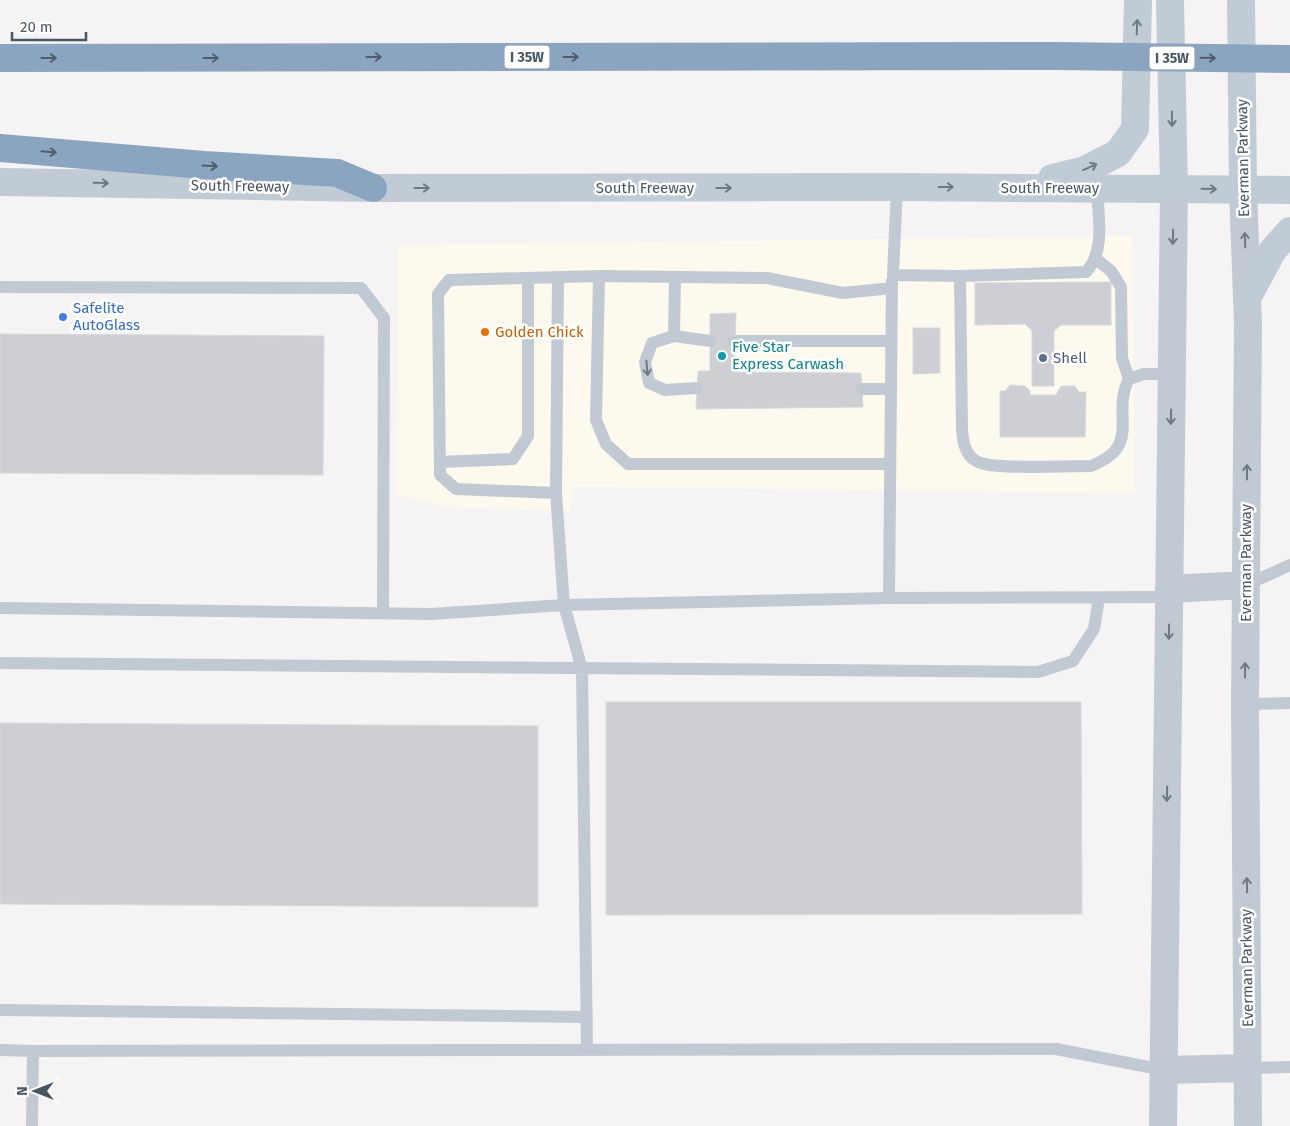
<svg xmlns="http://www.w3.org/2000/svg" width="1290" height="1126" viewBox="0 0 1290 1126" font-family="'Fira Sans',sans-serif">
  <rect width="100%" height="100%" fill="#f5f3f3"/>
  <path fill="#fdf9ef" d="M1132,236L1135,493L572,487L571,512L447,507L396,495L398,245Z"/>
  <path fill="#cdcfd5" stroke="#d7d9de" d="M1111,282V325H1061L1054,331V386H1032V331L1025,324L975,325V283Z
    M736,313L734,372L861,373L863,407L696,409L698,371H710V314Z
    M913,328H940V373L913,374Z
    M0,334L324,336L323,475L0,473Z
    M1010,385L1025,386L1030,391V395H1056L1061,386H1075L1079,392H1086L1085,437H1000V391H1005Z
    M606,702H1081L1082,914L606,915Z
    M0,723L538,726V907L0,904Z"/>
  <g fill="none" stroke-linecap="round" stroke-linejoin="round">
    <path stroke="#c1cad2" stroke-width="12" d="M897,187L893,275L960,276L1086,272C1106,251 1098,215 1097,188
      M1095,258L1111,271L1121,287L1122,358L1129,379
      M960,276L962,429C963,442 965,456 978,462C995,470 1068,466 1091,466C1144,445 1110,415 1129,379L1144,374H1172
      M0,287L361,288L384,318L383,613
      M674,336L675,277
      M734,341H891
      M697,388L665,390L649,383L645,362L652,343L674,336L710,341
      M862,389H891
      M440,462L513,459L528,436V278
      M890,464H628L606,444L596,420L599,276L767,278L843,293L892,288
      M556,493L558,277
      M1246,585L1290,565
      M889,598L892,281
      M0,608L431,614L564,605L889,598L1169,597
      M0,663L1038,672L1073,661L1094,629L1099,598
      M1245,704L1290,703
      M0,1010L587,1017
      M0,1050L33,1051L32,1126
      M587,1050L582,669L564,605L556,493L456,489L440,475L438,294L449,280L599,276
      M33,1051L1056,1049L1164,1070
      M1248,1068L1290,1067"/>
    <path stroke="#c1cad2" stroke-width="28" d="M1243,189L1248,324L1245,704L1248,1126
      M1169,589L1246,585
      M1164,1070L1248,1068
      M1163,1126L1174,188"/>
    <path stroke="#c1cbd6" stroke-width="28" d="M1170,0L1174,188
      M1241,0L1243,189
      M1052,178L1085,170L1118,153L1135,129L1138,0
      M0,182L373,188L897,187L1290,190
      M1247,298L1273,250L1290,231"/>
    <path stroke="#8ba5c1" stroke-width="28" d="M0,58L1055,56L1290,59
      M0,148L204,165L337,173L373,188"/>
  </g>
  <defs><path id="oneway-shaft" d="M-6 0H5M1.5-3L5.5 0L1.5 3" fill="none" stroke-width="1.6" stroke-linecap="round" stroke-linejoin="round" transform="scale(1.25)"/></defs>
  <g stroke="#6e7984">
    <use href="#oneway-shaft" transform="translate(1137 27) rotate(-88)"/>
    <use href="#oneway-shaft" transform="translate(1172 119) rotate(89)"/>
    <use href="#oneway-shaft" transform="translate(1090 167) rotate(-24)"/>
    <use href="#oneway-shaft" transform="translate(101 183) rotate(1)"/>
    <use href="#oneway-shaft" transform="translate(946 187)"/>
    <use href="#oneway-shaft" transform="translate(422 188)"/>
    <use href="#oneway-shaft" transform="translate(724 188)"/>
    <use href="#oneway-shaft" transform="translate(1209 189) rotate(1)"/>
  </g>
  <g stroke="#505e6b">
    <use href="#oneway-shaft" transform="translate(374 57)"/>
    <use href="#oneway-shaft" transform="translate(571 57)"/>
    <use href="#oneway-shaft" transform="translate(49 58)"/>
    <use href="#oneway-shaft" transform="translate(211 58)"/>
    <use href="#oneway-shaft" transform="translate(1208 58) rotate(1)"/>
    <use href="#oneway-shaft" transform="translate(49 152) rotate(5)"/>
    <use href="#oneway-shaft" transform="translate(210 166) rotate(3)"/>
  </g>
  <g stroke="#6e7983">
    <use href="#oneway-shaft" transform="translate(1173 237) rotate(91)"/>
    <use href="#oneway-shaft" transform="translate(1245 240) rotate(-92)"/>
    <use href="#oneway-shaft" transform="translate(647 368) rotate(85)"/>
    <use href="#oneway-shaft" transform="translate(1171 417) rotate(91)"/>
    <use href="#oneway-shaft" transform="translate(1247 472) rotate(-90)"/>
    <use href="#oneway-shaft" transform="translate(1169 632) rotate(91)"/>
    <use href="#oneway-shaft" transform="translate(1245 670) rotate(-90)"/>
    <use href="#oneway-shaft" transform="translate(1167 794) rotate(91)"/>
    <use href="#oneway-shaft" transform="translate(1247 885) rotate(-91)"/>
  </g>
  <circle fill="#3f7fe0" stroke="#fff" stroke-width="2" cx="63" cy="317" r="5"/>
  <circle fill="#e8710a" stroke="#fff" stroke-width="2" cx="485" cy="332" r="5"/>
  <circle fill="#0f9aa8" stroke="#fff" stroke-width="2" cx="722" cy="356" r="5"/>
  <circle fill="#5c6f8a" stroke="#fff" stroke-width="2" cx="1043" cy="358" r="5"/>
  <g text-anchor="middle" stroke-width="5" stroke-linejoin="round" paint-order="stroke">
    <g fill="#fff" stroke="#808990" stroke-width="1">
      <rect x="504.5" y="45.5" width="45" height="23" rx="4"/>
      <rect x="1149.5" y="46.5" width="45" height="23" rx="4"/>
    </g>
    <g font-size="14" font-weight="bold" fill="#4a5661">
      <text x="527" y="62">I 35W</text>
      <text x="1172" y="63">I 35W</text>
    </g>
    <g font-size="15" fill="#4a5661" stroke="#fff">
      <text transform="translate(1243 158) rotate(-91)" y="5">Everman Parkway</text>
      <text transform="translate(240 186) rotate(1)" y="5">South Freeway</text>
      <text x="645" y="193">South Freeway</text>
      <text x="1050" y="193">South Freeway</text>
      <text transform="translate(1246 563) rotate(-90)" y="5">Everman Parkway</text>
      <text transform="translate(1247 968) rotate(-91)" y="5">Everman Parkway</text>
    </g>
    <g font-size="15" fill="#366cbe" stroke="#fff" text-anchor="start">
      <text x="73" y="313">Safelite<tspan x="73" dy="17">AutoGlass</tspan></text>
    </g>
    <g font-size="15" fill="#c56008" stroke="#fff" text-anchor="start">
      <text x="495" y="337">Golden Chick</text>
    </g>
    <g font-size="15" fill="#0d838f" stroke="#fff" text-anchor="start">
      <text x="732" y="352">Five Star<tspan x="732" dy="17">Express Carwash</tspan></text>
    </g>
    <g font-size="15" fill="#4e5e75" stroke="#fff" text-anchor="start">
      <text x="1053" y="363">Shell</text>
    </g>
  </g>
  <g transform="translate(35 1091) rotate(270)" stroke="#ffffff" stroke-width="4" paint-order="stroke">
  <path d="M0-4L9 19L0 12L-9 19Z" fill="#4a5661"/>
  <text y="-8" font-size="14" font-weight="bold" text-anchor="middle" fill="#4a5661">N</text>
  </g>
  <path d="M12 32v8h74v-8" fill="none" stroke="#4a5661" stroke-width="2.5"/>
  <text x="20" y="32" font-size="15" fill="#4a5661" stroke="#ffffff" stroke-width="4" paint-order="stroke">20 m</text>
</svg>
